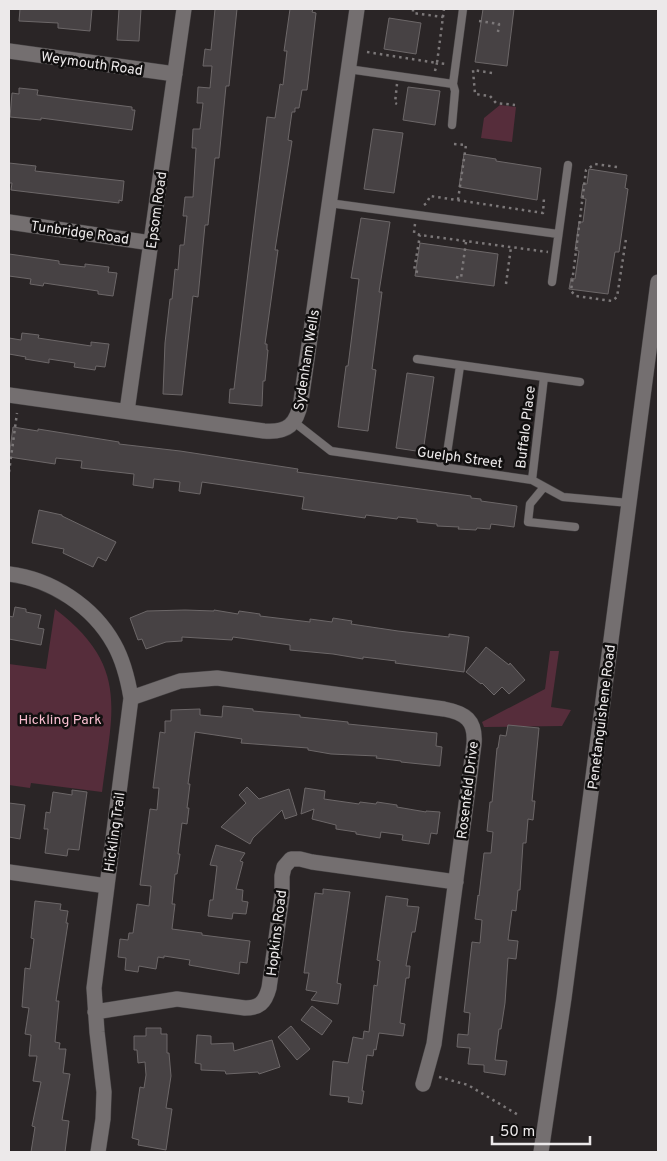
<svg xmlns="http://www.w3.org/2000/svg" width="667" height="1161" viewBox="0 0 667 1161" font-family="Overpass,sans-serif">
  <rect width="100%" height="100%" fill="#2a2526"/>
  <path fill="#562d3b" d="M500,105L516,107L512,142L481,138L484,118Z
    M55,609C130,666 112,711 102,792L31,783L30,788L9,785V664L46,669Z
    M550,651H559L551,707L571,710L562,726L484,727L482,722L545,689Z"/>
  <path fill="#474244" stroke="#6c6768" d="M20,9H92L90,31L58,28V23L19,21Z
    M119,9H141L139,41L117,40Z
    M215,9H237L229,86H226L219,158H215L208,225H205L198,297L193,296L182,395L163,394L165,343L170,299H172L175,269L178,270L180,245H184L187,216H183L185,197H193L196,148H192L193,129H200L203,103H197L198,87L210,88L212,66H203L205,49L211,50Z
    M290,9H313L312,12L316,13L307,90H302L299,108H295V112H292L288,140L292,141L275,250H278L265,344H267V350H268L265,381H263L262,406L229,403L230,389H234L237,363L267,117L275,118L280,84L283,85L287,51H284Z
    M483,9H514L507,66L475,62Z
    M389,18L421,23L416,54L384,49Z
    M408,87L440,91L435,125L403,120Z
    M19,88L38,90L37,95L132,107V110H135L132,130L41,118V120L10,117L12,93L19,94Z
    M373,129L403,133L394,193L364,189Z
    M464,154L496,159V161L541,168L537,200L459,187Z
    M9,163L36,166L35,171L124,181L122,201L119,200V203L11,190L12,183H9Z
    M589,169L627,175L625,188L628,189L619,252H615L608,294L569,289L571,278L575,279L579,251L575,250L579,222H583L586,199L581,198L583,184H587Z
    M361,218L390,222L379,292H382L372,369L376,370L368,431L338,427L346,366H348L359,279L351,278Z
    M420,243L498,254L494,286L415,276Z
    M9,254L59,261V264L85,267V264L109,267L108,272L117,273L113,296L98,294V291L44,283L43,286L30,284L31,279L9,276Z
    M22,333L39,335L38,338L91,346V342L109,344L105,367L96,366L95,370L74,367L75,363L49,359V363L25,359L26,357L9,354V338L21,340Z
    M407,373L434,377L423,452L396,448Z
    M13,427L38,431V429L119,442V444L180,451L298,469L297,472L471,496V498L481,499V501L517,506L514,527L491,524L490,529L477,528L476,530L458,529L459,527L437,526V524L417,522V519L398,517L397,519L366,515L365,518L302,509L304,497L202,482L200,494L179,491L180,482L154,479L153,488L133,485L134,474L81,468L82,461L56,458L55,464L9,457Z
    M39,510L62,515V516L116,542L106,561L98,557L93,567L63,553L64,549L32,543Z
    M15,607L26,609V612L41,615L38,628L44,629L41,645L9,639V616L13,617Z
    M185,610L214,611V610L238,614L239,611L260,614V616L310,622V619L332,622L333,618L352,621L351,624L398,631L449,637V634L469,637L464,672L395,663L396,661L363,657V659L333,654L290,650V645L233,637L232,640L182,637V641L166,642L146,649L142,639L138,640L130,618L147,611Z
    M486,647L509,665L510,663L525,680L509,694L502,687L494,695L482,683L481,684L466,672Z
    M223,706L253,709V711L300,715V717L348,722V724L437,733L436,746L442,747L440,766L401,762V761L376,758L377,756L331,754L308,750V748L241,743L242,739L195,732L188,784H190L187,808H189L187,824L182,823L178,854H180L177,874H175L172,904H175L172,929L202,933V935L250,941L247,963L240,962L239,974L189,965L190,960L164,956V958L158,957L156,969L139,966L138,972L125,970L126,958L118,957L120,939L128,940L129,933H133L137,904L149,906L151,886L140,885L150,809L157,810L159,788H153L160,732L165,733V721H171V710L200,709V715L222,717Z
    M508,725L539,728L532,801H535L533,820L528,819L526,843H523L520,890H518L516,911L512,910L508,940L518,941L516,959L508,958L505,1003L501,1029H499L495,1060L507,1061L505,1075L484,1072V1065L468,1064L470,1048L457,1047L458,1034L468,1035L470,1013L464,1012L472,942L480,943L482,920L475,919L478,895L479,896L484,853H491L493,832L487,831L490,802H492L497,748H498L500,735L506,736Z
    M247,787L259,799L289,789L297,815L285,819L282,810L253,838L250,844L221,827L246,803L239,795Z
    M305,788L325,791L324,799L359,804L360,802L376,804L377,802L397,805V807L426,812V811L440,812L437,834L431,833L429,844L402,840L403,835L381,832L380,838L356,834V832L336,829V825L312,819L314,809L301,814Z
    M72,790L87,792L79,850L68,849L67,856L45,853L48,829H44L46,812L50,813L53,792L72,795Z
    M9,803L25,805L20,839L9,837Z
    M216,845L245,853L240,861L243,862L236,889L243,890L242,901L248,902L246,914L233,913L232,919L208,916L210,900H213L217,866L210,865Z
    M323,889L350,892L337,983L341,984L338,1004L311,1000L317,992L306,990L309,973H304L315,893L323,894Z
    M386,896L408,899L407,906L419,907L415,932H412L406,966H410L409,978H406L400,1023L405,1024L403,1036L379,1033L376,1050L374,1049L373,1056L367,1055L362,1091H364L362,1104L348,1102L349,1097L330,1095L333,1061L348,1063L353,1037L363,1039L364,1031L369,1032L374,985L377,986L380,961L377,960Z
    M35,901L61,904L60,910L68,911L66,923H68L56,1001H59L55,1042L60,1043L59,1049H66L63,1073L70,1074L62,1120L69,1121L65,1152H31L35,1127L32,1126L41,1082L33,1081L37,1056H29L31,1035L25,1034L29,1008L22,1007L25,968L30,969L34,939L31,938Z
    M312,1006L332,1021L322,1035L301,1020Z
    M291,1026L310,1049L297,1060L278,1037Z
    M146,1028H161V1034H167V1053H169L171,1076L166,1108L172,1109L166,1150L138,1145L139,1140L132,1138L140,1087L144,1088L146,1075L145,1062L138,1063L137,1050H134V1036H146Z
    M197,1035L211,1036V1044L233,1043L234,1051L272,1040L280,1067L259,1074L258,1072L226,1074L225,1071L201,1070V1064L195,1063Z"/>
  <g fill="none" stroke-linecap="round" stroke-linejoin="round">
    <defs>
      <path id="service" d="M348,69L453,84
        M452,125L455,91L453,84L463,9
        M329,203L558,234
        M552,282L568,165
        M417,359L580,382
        M294,422L331,451L532,480L563,497L629,503
        M445,467L460,366
        M532,480L544,377
        M544,487L530,504L528,522L575,527"/>
      <path id="minor" d="M9,51L175,74
        M9,222L151,243
        M9,395L264,431C288,433 297,424 301,401L357,9
        M127,411L184,9
        M9,574C51,579 93,606 114,644C123,660 128,680 131,698L94,988L97,1032L104,1092L103,1119L98,1152
        M131,698L180,681L217,678L444,709C465,713 476,720 474,744L434,1044L423,1084
        M9,872L107,886
        M95,1012L177,999L245,1008C259,1008 265,1003 269,988L282,896V876L284,867L291,859H300L312,862L456,882"/>
      <path id="secondary" d="M541,1152L564,998L658,282"/>
    </defs>
    <use href="#service" stroke="#464344" stroke-width="9"/>
    <use href="#minor" stroke="#464344" stroke-width="16"/>
    <use href="#secondary" stroke="#464344" stroke-width="16"/>
    <path stroke="#7c7879" stroke-width="2.5" stroke-dasharray="2.5 4" stroke-linecap="butt" d="M413,9V13L443,17
      M479,21L499,24L498,32
      M367,52L437,63L444,9
      M435,71L437,63L446,64
      M492,73L473,70L475,94L490,96L496,103L515,105
      M397,84L395,103L397,104
      M454,144L466,145L458,200
      M617,167L595,164L586,170L571,291L576,296L612,301L617,297L626,239
      M424,205L427,203L430,196L543,213L544,198
      M415,224L414,233L420,235L548,252
      M418,272L414,271L420,235
      M456,277L461,278L466,242
      M506,284L511,247
      M9,472L17,413
      M439,1077L468,1085L520,1116"/>
    <use href="#service" stroke="#746f70" stroke-width="8"/>
    <use href="#minor" stroke="#746f70" stroke-width="15"/>
    <use href="#secondary" stroke="#746f70" stroke-width="15"/>
  </g>
  <g text-anchor="middle" stroke-width="5" stroke-linejoin="round" paint-order="stroke">
    <g font-size="14" fill="#ece9ea" stroke="#110f0f">
      <text transform="translate(92 63) rotate(8)" y="5">Weymouth Road</text>
      <text transform="translate(156 210) rotate(-82)" y="5">Epsom Road</text>
      <text transform="translate(80 232) rotate(8)" y="5">Tunbridge Road</text>
      <text transform="translate(306 360) rotate(-81)" y="5">Sydenham Wells</text>
      <text transform="translate(525 427) rotate(-83)" y="5">Buffalo Place</text>
      <text transform="translate(460 457) rotate(8)" y="5">Guelph Street</text>
      <text transform="translate(601 717) rotate(-83)" y="5">Penetanguishene Road</text>
      <text transform="translate(467 790) rotate(-83)" y="5">Rosenfeld Drive</text>
      <text transform="translate(114 832) rotate(-82)" y="5">Hickling Trail</text>
      <text transform="translate(276 933) rotate(-83)" y="5">Hopkins Road</text>
    </g>
    <g font-size="14" fill="#fabfd1" stroke="#110f0f">
      <text x="60" y="724">Hickling Park</text>
    </g>
  </g>
  <rect width="667" height="1161" fill="none" stroke="#ece9ea" stroke-width="20"/>
  <path d="M492 1136v8h98v-8" fill="none" stroke="#ece9ea" stroke-width="2.5"/>
  <text x="500" y="1136" font-size="15" fill="#ece9ea" stroke="#110f0f" stroke-width="4" paint-order="stroke">50 m</text>
</svg>
